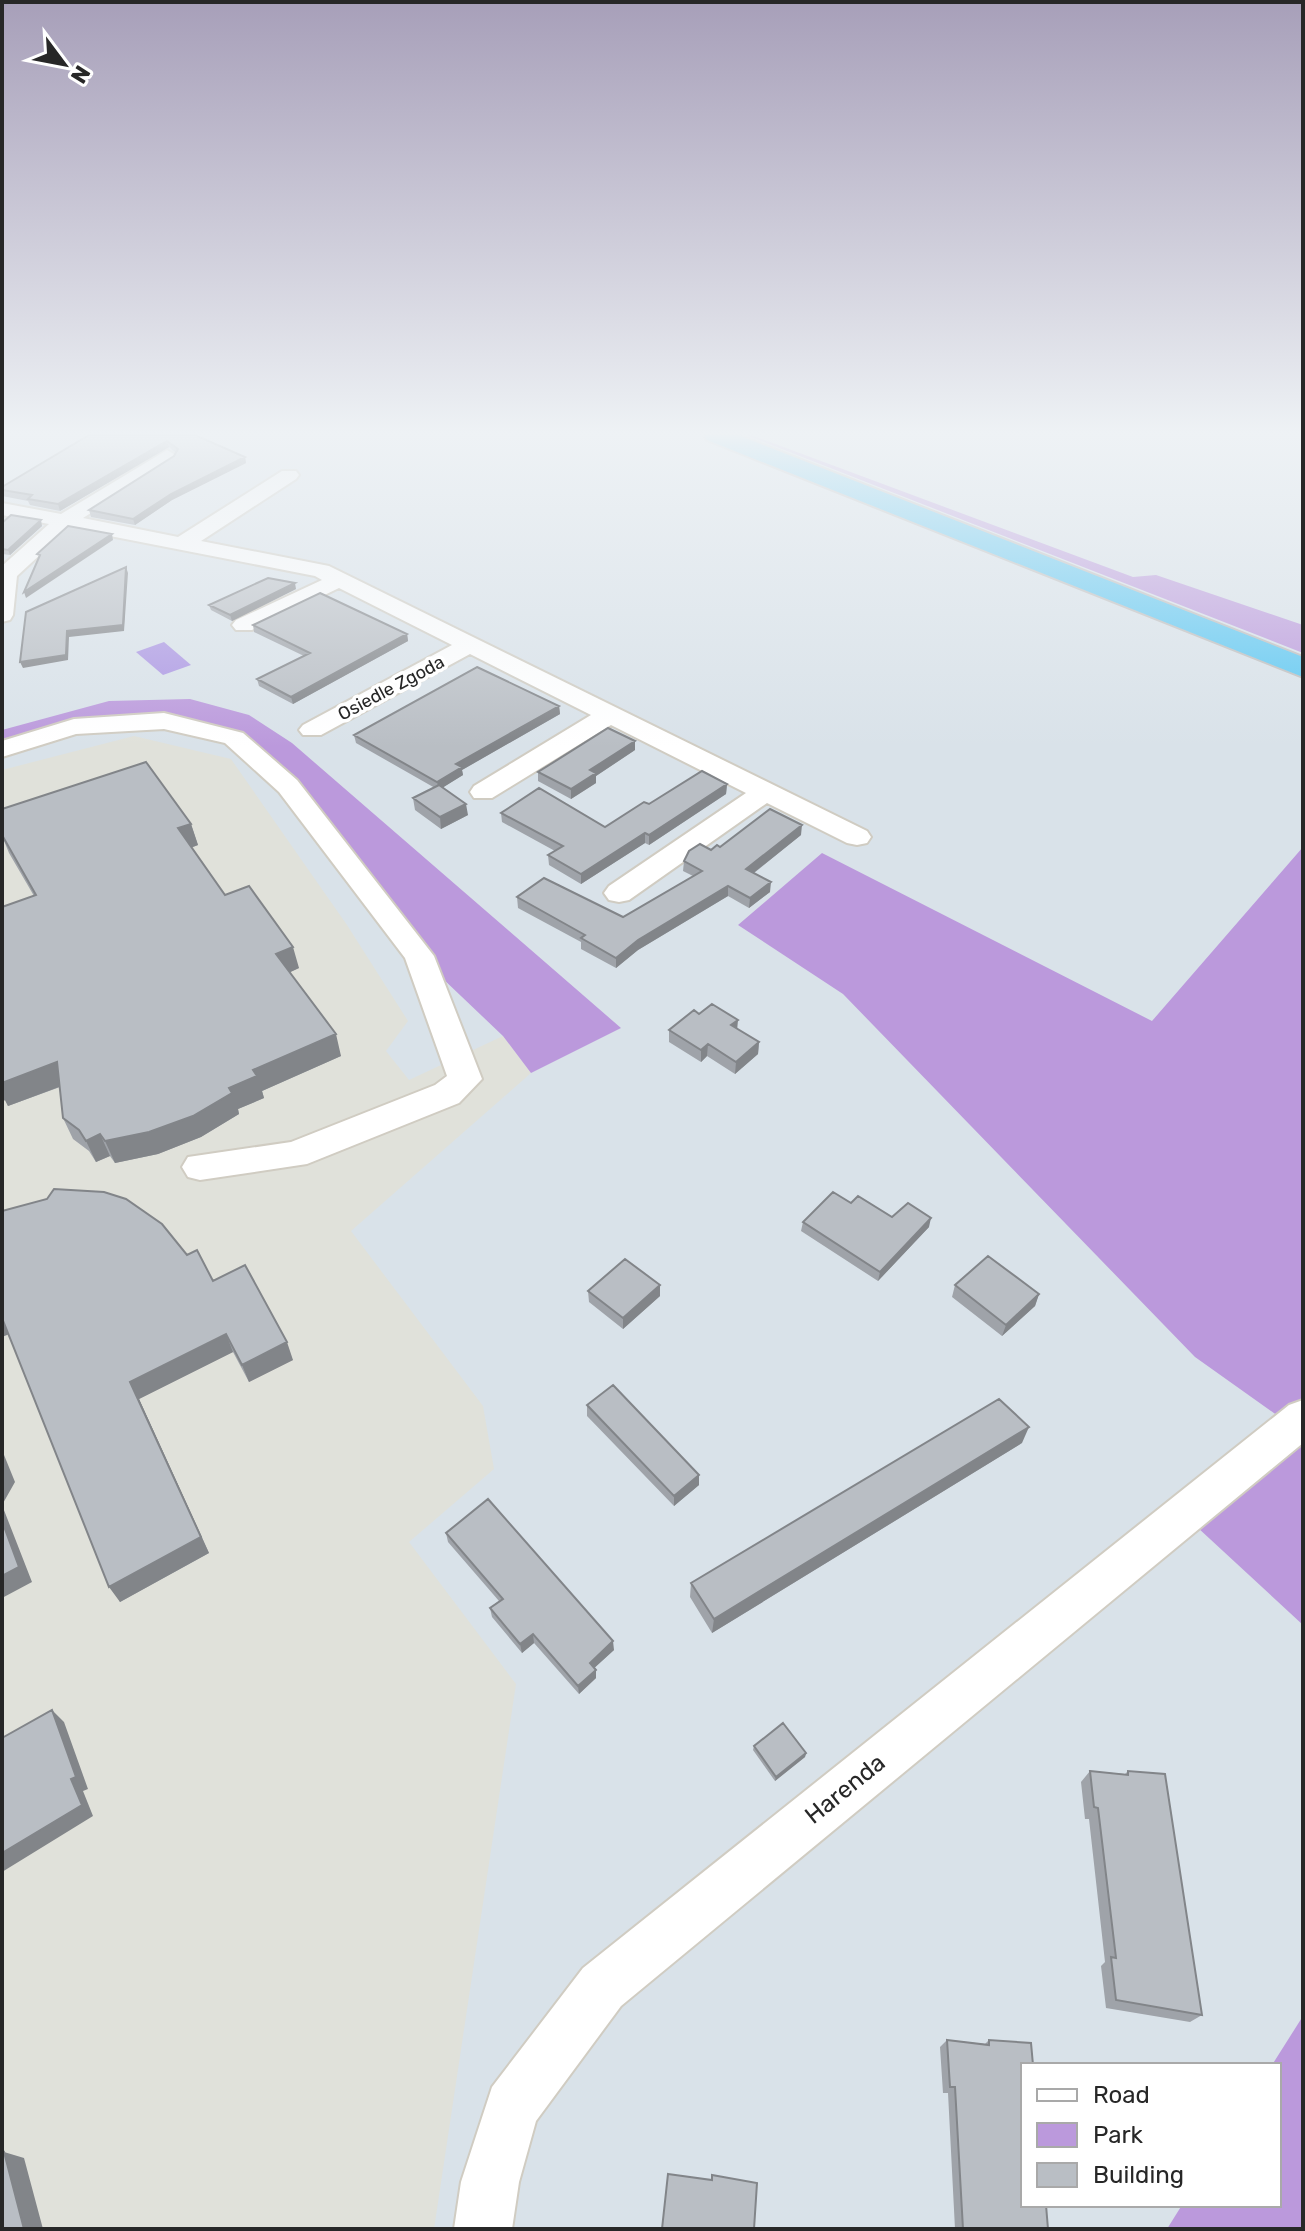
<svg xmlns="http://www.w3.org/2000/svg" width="1305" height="2231" viewBox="0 0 1305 2231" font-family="Rubik,sans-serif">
  <rect width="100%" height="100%" fill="#d9e2e9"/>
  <path fill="#e0e1da" d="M134,736L231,759L347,925L408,1021L386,1051L409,1080L503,1036L531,1073L351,1231L483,1406L494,1469L409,1542L516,1684L434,2229H2V770Z"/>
  <path fill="#bb99dc" d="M746,435H751L1133,577L1156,575L1303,625V653Z
    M190,699L249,715L292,743L621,1028L531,1073L503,1036L419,956L234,738L164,721L74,727L2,749V730L109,701Z
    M1303,847V1625L1184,1515L1292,1426L1195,1357L843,994L738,925L822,853L1152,1021Z
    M1303,2016V2229H1167L1182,2205H1279V2065H1272Z"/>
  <path fill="#ab95e3" d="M164,642L191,665L163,675L136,652Z"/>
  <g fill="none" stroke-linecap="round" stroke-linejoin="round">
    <defs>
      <path id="minor" d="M167,450L177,456L174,460L83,518L178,537L282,471H296L299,475L296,479L201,541L329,566L867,831L871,837L867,843L857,845L847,843L767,803L629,900L619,902L609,900L604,893L609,886L746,793L611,725L492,798H474L470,792L474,786L591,715L470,654L321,735H303L299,730L303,725L452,645L339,588L252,630H236L232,625L236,620L322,580L315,576L69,528L17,576L13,615L10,620L2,622V566L49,524L2,515V503L61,514Z
        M164,713L243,733L297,780L434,956L482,1079L459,1103L307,1164L200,1180L188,1177L182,1167L188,1157L291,1142L435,1085L447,1076L405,958L279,792L225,743L164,729L76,734L2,757V741L74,719Z
        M1303,1400V1443L621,2006L536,2121L519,2182L512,2229H454L461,2182L492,2087L583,1968L1289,1405Z"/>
      <path id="highway" d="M704,435H738L1303,657V677L707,440Z"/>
    </defs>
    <use href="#minor" stroke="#d0ccc2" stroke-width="4"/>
    <use href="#highway" stroke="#bebebe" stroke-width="4"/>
    <use href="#minor" fill="#fff" fill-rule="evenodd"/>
    <use href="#highway" fill="#5bc7f2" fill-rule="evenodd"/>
  </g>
  <path fill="#9fa3a9" d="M89,435H195L245,457L246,463L172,500L135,525L91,517L89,510L174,456L176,453L169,447L60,511L30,505L28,501L2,496V487Z
    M2,523L42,526L10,555L2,554Z
    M296,589L232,621L211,610L209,605Z
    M253,625L407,634L408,641L293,704L259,686L257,679L304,656L254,632Z
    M559,706L560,714L462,770L463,775L443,787L468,815L441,829L415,810L413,798L435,788L356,743L354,735Z
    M635,750L596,776V783L571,799L538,781V772Z
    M727,784L726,794L649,845L645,843L581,884L549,865L548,855L555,851L502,822L501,813L605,827L649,804Z
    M191,824L198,845L191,848L225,895L299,968L290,972L341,1056L262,1091L264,1098L238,1109L239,1114L201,1137L158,1154L115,1163L110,1156L96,1162L89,1151L73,1139L63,1118L60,1087L8,1106L5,1100L2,1102V907L34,896L9,853L2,836Z
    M801,835L754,873L770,892L749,908L728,896L638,950L616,968L581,949V942L518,908L517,897L623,917L693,876L683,871L684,861L720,847Z
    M699,1014L737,1029L759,1042L758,1054L735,1074L707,1056L701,1062L669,1042V1030Z
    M851,1203L892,1217L929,1227L878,1281L801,1231L803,1222Z
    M2,1211L187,1255L293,1360L249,1382L233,1352L139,1399L209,1553L120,1602L8,1334Z
    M955,1285L1039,1294L1035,1306L1002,1336L952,1297Z
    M588,1291L660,1296L623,1329L589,1302Z
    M587,1405L699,1485L674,1506L587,1416Z
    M1022,1443L712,1633L690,1597L691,1583Z
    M446,1533L614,1650L594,1668L596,1670V1678L579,1694L534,1643L522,1653L492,1617L490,1608L499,1601L448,1542Z
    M754,1746L806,1753L805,1757L775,1781L753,1750Z
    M1090,1771L1125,1774L1128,1771L1202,2015L1190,2022L1106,2008L1101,1966L1105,1962L1089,1819H1085L1081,1782Z
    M947,2040L985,2044L989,2040L1048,2229H955L948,2093H943L940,2047Z"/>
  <path fill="#828589" d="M167,441L169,447L60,511L58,504Z
    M245,457L246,463L172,500L135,525L133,519L171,494Z
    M41,520L42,526L10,555L8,550Z
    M112,534L113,540L26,598L24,592Z
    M126,567L128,573L124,631L69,637L68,660L23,668L20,662L67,631Z
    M295,583L296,589L232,621L230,615Z
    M407,634L408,641L293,704L291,697Z
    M559,706L560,714L462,770L463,775L439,790L437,782L456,764Z
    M635,741V750L596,776V783L571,799V789L590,770Z
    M727,784L726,794L649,845V835Z
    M466,804L468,815L441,829L440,817Z
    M191,824L198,845L184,850L178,828Z
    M802,825L801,835L746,879V869Z
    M645,833V843L581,884V874Z
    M771,882L770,892L749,908L750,898Z
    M728,886V896L638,950L616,968V958L638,940Z
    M293,947L299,968L282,976L276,954Z
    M738,1020L737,1031L731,1025Z
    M336,1034L341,1056L262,1091L264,1098L238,1109L239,1114L201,1137L158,1154L115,1163L105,1141L253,1070Z
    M759,1042L758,1054L735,1074L736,1062Z
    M708,1044L707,1056L701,1062V1050Z
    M57,1062L67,1084L8,1106L5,1100L2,1102V1083Z
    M100,1134L110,1156L96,1162L86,1141Z
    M931,1218L929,1227L878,1281L880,1272Z
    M660,1285V1296L623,1329V1318Z
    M1039,1294L1035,1306L1002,1336L1006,1325Z
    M2,1317L12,1333L2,1337Z
    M226,1334L233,1352L139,1399L209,1553L120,1602L109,1587L130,1382Z
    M287,1342L293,1360L249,1382L242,1365Z
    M1029,1427L1022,1443L712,1633L714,1619Z
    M2,1450L15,1482L2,1505Z
    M699,1475V1485L674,1506V1496Z
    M2,1505L32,1582L2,1598Z
    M533,1634L534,1643L522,1653L520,1644Z
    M613,1641L614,1650L591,1671L590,1663Z
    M596,1670V1678L579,1694L578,1686Z
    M52,1710L64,1722L88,1789L83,1791L93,1816L2,1872V1853L71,1779Z
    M806,1753L805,1757L775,1781L776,1777Z
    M4,2152L24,2158L43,2229H24Z"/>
  <path fill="#b9bec4" stroke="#828589" stroke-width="2" d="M89,435H195L245,457L171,494L133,519L89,510L174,456L178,449L167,441L58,504L28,499L32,495L2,490V487Z
    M11,515L41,520L8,550L2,549V523Z
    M68,526L112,534L24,592L40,555L37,554Z
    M126,567L123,625L67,631L66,655L20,662L26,612Z
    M268,578L295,583L230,615L209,605Z
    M320,593L407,634L291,697L257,679L310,653L253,625Z
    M477,667L559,706L456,764L462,767L437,782L354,735Z
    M608,728L635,741L590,770L596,773L571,789L538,772Z
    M146,762L191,824L178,828L225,895L249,886L293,947L276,954L336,1034L253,1070L257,1076L229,1088L232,1093L193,1116L149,1132L105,1141L100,1134L86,1141L79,1130L63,1118L57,1062L2,1083V907L36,895L2,835V809Z
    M702,771L727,784L649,835L645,833L581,874L548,855L563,846L501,813L539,788L605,827L644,802L649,804Z
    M439,785L466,804L440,817L413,798Z
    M770,809L802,825L746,869L771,882L750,898L728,886L638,940L616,958L581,938L585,935L517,897L544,878L623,917L702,871L684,861L689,851L700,844L711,850L717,845L720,847Z
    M712,1004L738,1020L731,1025L759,1042L736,1062L708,1044L701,1050L669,1030L694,1010L699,1014Z
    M54,1189L104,1192L126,1199L162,1224L187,1255L197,1250L213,1281L245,1265L287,1342L242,1365L226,1334L130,1382L201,1537L109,1587L2,1318V1211L47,1199Z
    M833,1192L851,1203L858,1196L892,1217L908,1203L931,1218L880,1272L803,1222Z
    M988,1256L1039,1294L1006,1325L955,1285Z
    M625,1259L660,1285L623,1318L588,1291Z
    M613,1385L699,1475L674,1496L587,1405Z
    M999,1399L1029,1427L714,1619L691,1583Z
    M488,1499L613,1641L590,1663L596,1670L578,1686L533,1634L520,1644L490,1608L503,1599L446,1533Z
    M2,1521L19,1567L2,1576Z
    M52,1710L76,1777L71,1779L82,1805L2,1853V1738Z
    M783,1723L806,1753L776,1777L754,1746Z
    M1090,1771L1128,1775V1771L1165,1774L1202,2015L1116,2000L1111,1957L1116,1958L1098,1808L1094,1807Z
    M947,2040L989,2045V2040L1031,2043L1033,2065H1023V2205H1046L1048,2229H963L955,2087H950Z
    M4,2152L24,2229H2V2153Z
    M668,2174L712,2180V2175L757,2183L754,2229H662Z"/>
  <linearGradient id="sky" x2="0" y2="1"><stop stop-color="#a79fb9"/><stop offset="0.58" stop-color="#eef2f5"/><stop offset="1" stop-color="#eef2f5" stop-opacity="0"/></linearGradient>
  <rect width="1305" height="747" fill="url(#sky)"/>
  <g text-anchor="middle" stroke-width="7" stroke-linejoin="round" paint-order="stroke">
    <g font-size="18" fill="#272727" stroke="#fff">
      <text transform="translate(391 688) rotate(-28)" y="6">Osiedle Zgoda</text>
    </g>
    <g font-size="24" fill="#272727" stroke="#fff">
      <text transform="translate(845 1789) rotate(-39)" y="8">Harenda</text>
    </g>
  </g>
  <rect width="1305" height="2231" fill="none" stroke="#272727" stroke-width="8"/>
  <rect x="1021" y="2063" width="260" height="144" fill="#ffffff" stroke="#a9a9a9" stroke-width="2"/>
  <rect x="1037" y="2089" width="40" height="12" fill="#ffffff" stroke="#a9a9a9" stroke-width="2"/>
  <text x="1093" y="2103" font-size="24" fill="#272727">Road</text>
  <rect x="1037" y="2123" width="40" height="24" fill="#bb99dc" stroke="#a9a9a9" stroke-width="2"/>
  <text x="1093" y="2143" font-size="24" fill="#272727">Park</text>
  <rect x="1037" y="2163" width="40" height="24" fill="#b9bec4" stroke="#a9a9a9" stroke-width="2"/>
  <text x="1093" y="2183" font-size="24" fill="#272727">Building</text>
  <g transform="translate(64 64) rotate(122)" stroke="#ffffff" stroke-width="6" paint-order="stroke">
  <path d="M0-6L14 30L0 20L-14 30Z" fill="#272727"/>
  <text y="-12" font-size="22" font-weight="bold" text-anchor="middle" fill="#272727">N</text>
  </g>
</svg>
